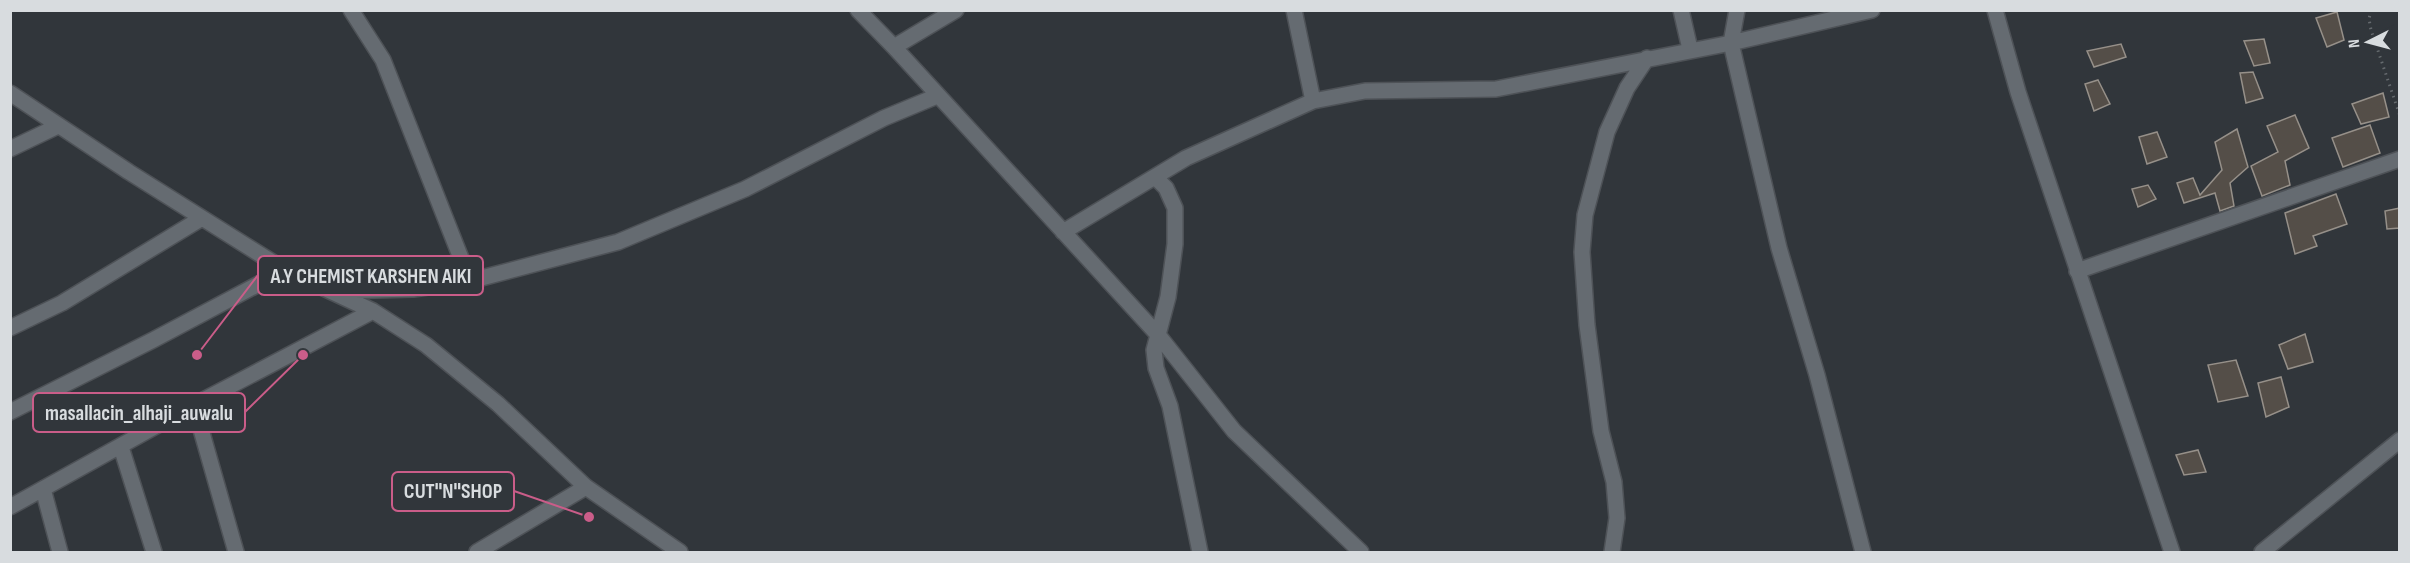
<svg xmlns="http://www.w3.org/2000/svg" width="2410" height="563" viewBox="0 0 2410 563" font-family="'Sofia Sans Condensed',sans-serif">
  <rect width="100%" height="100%" fill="#31363b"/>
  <path fill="#544e48" stroke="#969089" stroke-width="1.5" d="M2337,12L2344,40L2327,47L2316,18Z
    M2264,39L2270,63L2254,66L2244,41Z
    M2121,44L2126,57L2094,67L2087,51Z
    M2253,72L2263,98L2246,103L2240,73Z
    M2098,80L2110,104L2094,111L2085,84Z
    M2383,93L2389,117L2361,124L2352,104Z
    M2295,115L2309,148L2285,161L2290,185L2262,196L2251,166L2278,152L2267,126Z
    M2370,125L2380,153L2343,167L2332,138Z
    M2237,129L2248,167L2230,183L2234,206L2220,211L2215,193L2184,203L2177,183L2193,178L2200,195L2222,170L2215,142Z
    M2157,132L2167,157L2147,164L2139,137Z
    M2148,185L2156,199L2138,207L2132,189Z
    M2336,194L2347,224L2313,236L2317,246L2295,254L2285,213Z
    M2400,208V228L2387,229L2385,211Z
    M2305,334L2313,362L2288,369L2279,345Z
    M2236,360L2248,396L2218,402L2208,365Z
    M2281,377L2289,407L2266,417L2258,383Z
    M2198,450L2206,472L2184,475L2176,455Z"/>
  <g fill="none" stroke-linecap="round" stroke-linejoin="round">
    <defs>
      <path id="minor" d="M351,10L383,60L470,281
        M858,10L894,47L1159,336L1234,431L1361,552
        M1294,10L1313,101
        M1681,10L1690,49
        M1737,10L1731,43L1779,248L1817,375L1863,552
        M1995,10L2018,92L2172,552
        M894,47L956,10
        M10,93L129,172L285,270L373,311L426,345L498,404L586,487L680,552
        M10,149L58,126
        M1155,177L1166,188L1175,208V244L1168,297L1154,350L1156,368L1170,406L1200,552
        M1063,232L1186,158L1313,101L1365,91L1496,89L1731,43L1872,10
        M2077,271L2400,159
        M336,291L413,289L470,281L618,242L745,189L884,118L937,96
        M10,328L62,303L202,218
        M194,405L236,552
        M10,412L153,340L285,270
        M121,447L154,552
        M43,489L60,552
        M10,507L194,405L373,311
        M477,552L586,487
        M1612,552L1617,518L1614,482L1601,431L1587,325L1582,252L1585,215L1607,132L1627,88L1647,58
        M2262,552L2400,440"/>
    </defs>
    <use href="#minor" stroke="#4e5257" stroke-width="18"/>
    <path stroke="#656a6e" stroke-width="3" stroke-dasharray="1.5 4.5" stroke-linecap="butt" d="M2371,10L2369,19L2371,30L2400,116"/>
    <use href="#minor" stroke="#656b71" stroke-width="15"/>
  </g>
  <path fill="none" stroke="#ca5d89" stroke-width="2" d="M197 355L258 275M303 355L245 412M589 517L514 491"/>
  <g fill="#ca5d89" stroke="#31363b" stroke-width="2">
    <circle cx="197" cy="355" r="6"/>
    <circle cx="303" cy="355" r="6"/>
    <circle cx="589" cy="517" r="6"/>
  </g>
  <g fill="#31363b" stroke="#ca5d89" stroke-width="2">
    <rect x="258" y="256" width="225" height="39" rx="6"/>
    <rect x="33" y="393" width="212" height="39" rx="6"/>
    <rect x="392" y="472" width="122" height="39" rx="6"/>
  </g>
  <g font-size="21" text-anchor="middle" font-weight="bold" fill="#d8dcdf">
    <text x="371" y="283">A.Y CHEMIST KARSHEN AIKI</text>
    <text x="139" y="420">masallacin_alhaji_auwalu</text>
    <text x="453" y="498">CUT''N''SHOP</text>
  </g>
  <rect width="2410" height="563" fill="none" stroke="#d8dcdf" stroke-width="24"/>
  <g transform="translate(2368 42) rotate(264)" stroke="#31363b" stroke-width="4.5" paint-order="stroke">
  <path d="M0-4.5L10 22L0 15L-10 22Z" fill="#d8dcdf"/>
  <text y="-9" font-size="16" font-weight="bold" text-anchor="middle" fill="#d8dcdf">N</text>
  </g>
</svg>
